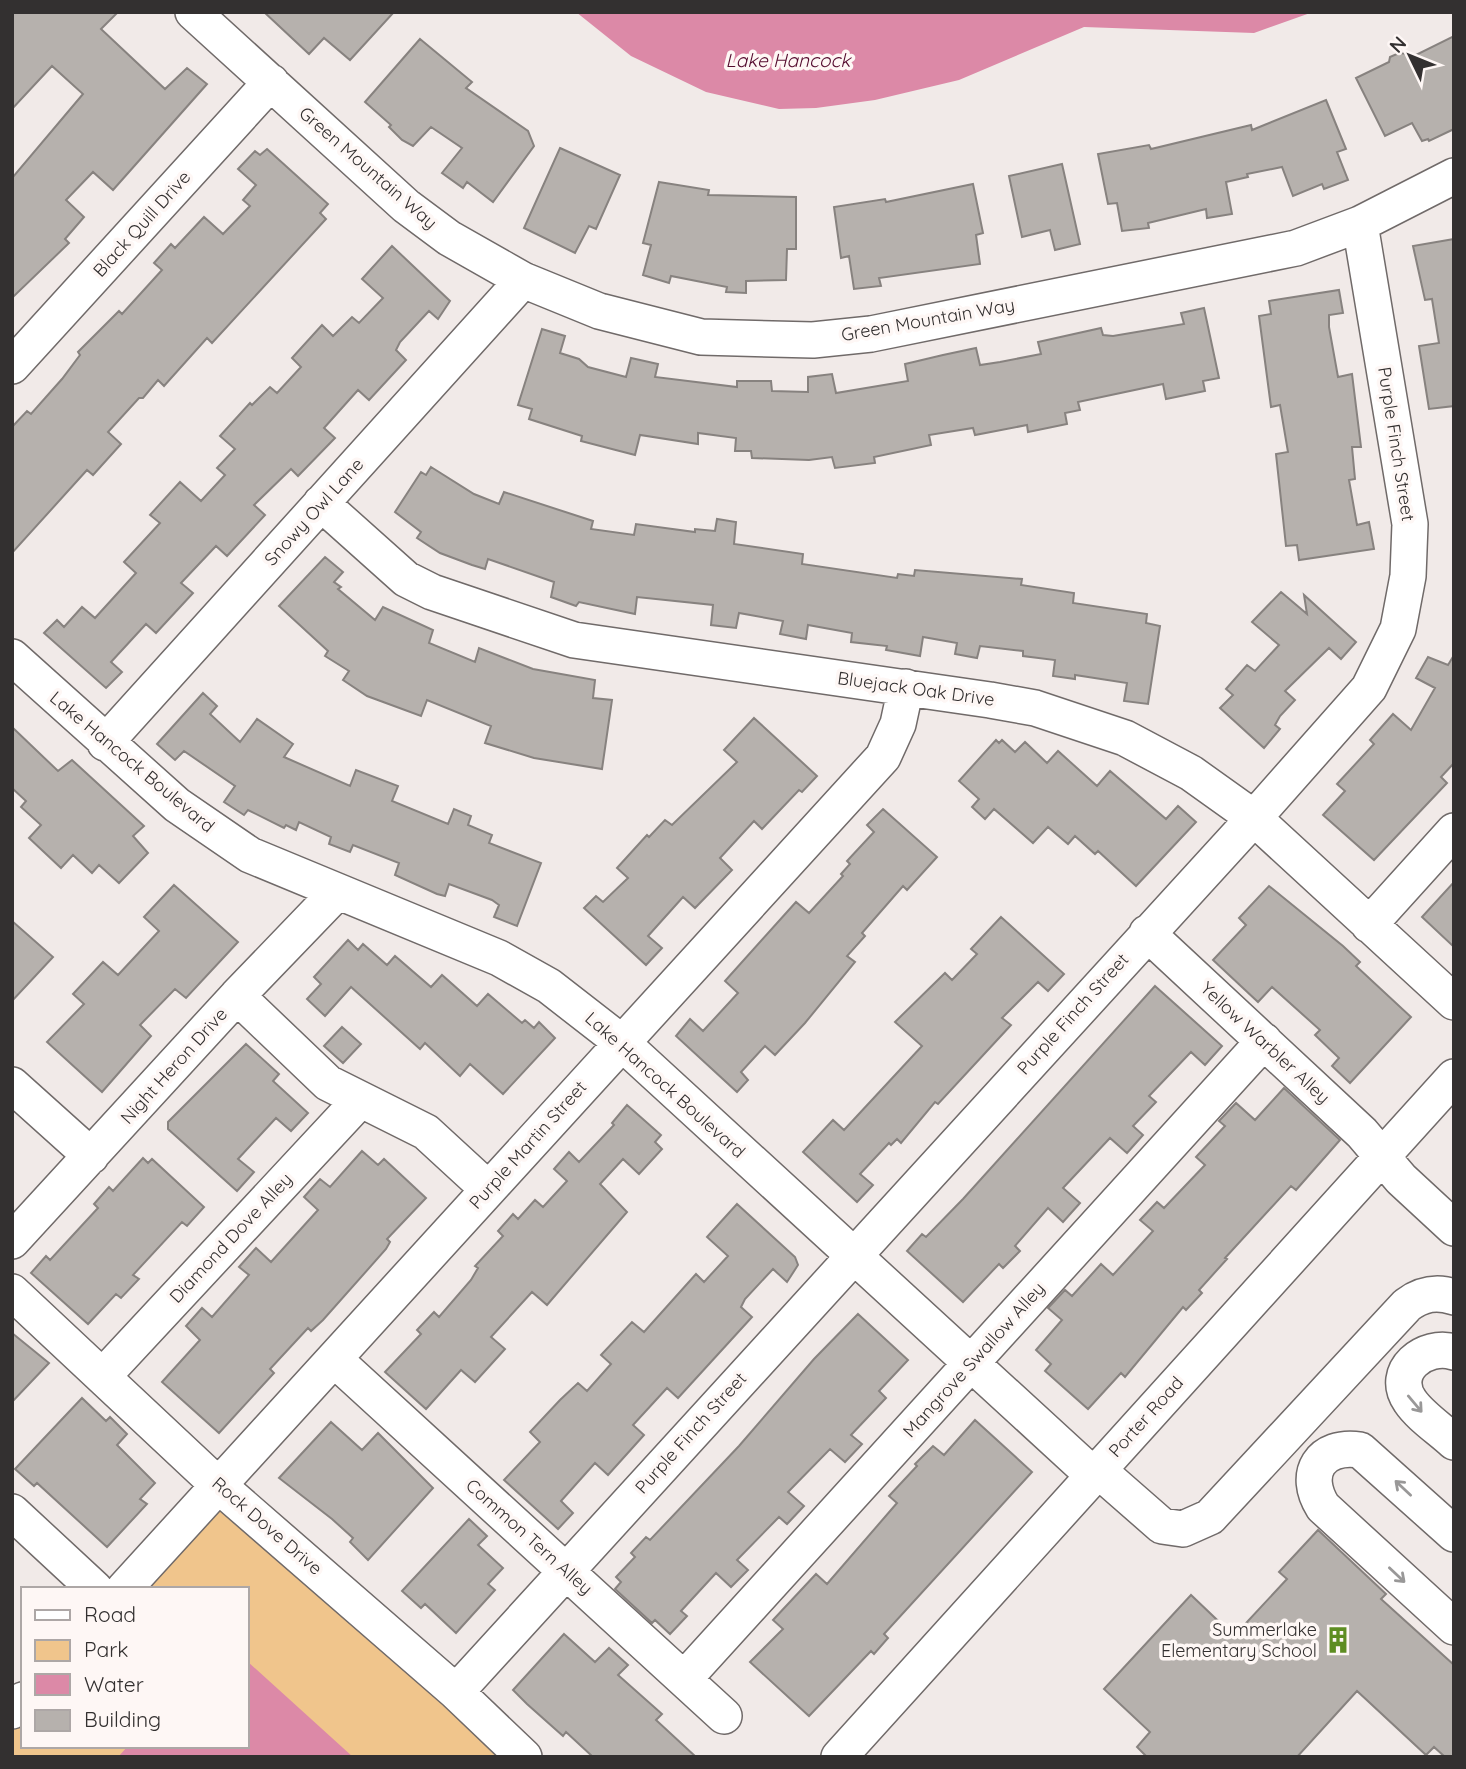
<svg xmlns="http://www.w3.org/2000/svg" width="1466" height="1769" viewBox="0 0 1466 1769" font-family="Quicksand,sans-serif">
  <rect width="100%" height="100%" fill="#f1eae8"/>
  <path fill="#f0c58c" d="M222,1509L505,1757H12V1732L23,1721V1746H247V1589H143L212,1513Z"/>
  <path fill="#dc89a7" d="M576,12H1313L1254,33L1084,27L959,80L875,100L816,108L779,109L706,92L631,56Z
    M247,1661L353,1757H118L128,1746H247Z"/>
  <path fill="#b6b1ad" stroke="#87827f" stroke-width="2" d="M12,12H118L101,29L165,89L187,68L207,84L113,190L93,172L66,200L84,217L65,239L69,243L12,298V178L83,94L52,66L12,109Z
    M264,12H394L350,60L324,38L309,54Z
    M1454,36V129L1429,141L1428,139L1422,141L1412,123L1385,136L1356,78L1389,62L1390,57L1399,53L1416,55Z
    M420,39L472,82L466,88L528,131L534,146L493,202L467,182L463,188L442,173L462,148L431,127L413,146L402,140L389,127L391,125L365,102Z
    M1326,100L1346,149L1337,152L1348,180L1324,189L1322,184L1293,196L1282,167L1247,174L1248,177L1226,182L1232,214L1207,218L1206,209L1148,223L1149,228L1122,231L1117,203L1108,204L1098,154L1149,145L1151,149L1251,125L1252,130Z
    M560,148L620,175L596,229L589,226L575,253L524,228Z
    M267,149L328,204L320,213L326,219L212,343L207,338L164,386L158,380L143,398H139L108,432L121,444L93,475L87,470L12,553V427L27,411L31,414L62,379L80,355L78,352L119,311L122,314L162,270L154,263L171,244L175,248L204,217L223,234L250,206L243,200L256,185L238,169L255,151L260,155Z
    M1062,164L1080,244L1055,250L1050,230L1022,237L1009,176Z
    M659,182L709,190L708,195L796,197V249H787L786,280L746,281V293L726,292L727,287L671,276L669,283L643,275L651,245L643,243Z
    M973,184L983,233L976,235L980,264L879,278L881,286L854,289L849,256L841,258L834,207L885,199L886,202Z
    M1454,239V406L1429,409L1419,346L1439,343L1432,299L1425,300L1413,246Z
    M392,246L450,301L438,319L429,311L400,342L396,350L406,360L369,400L358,390L324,428L335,438L298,476L291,469L254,505L265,515L227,556L216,546L181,583L193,593L156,633L146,624L111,662L122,672L106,688L44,633L57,620L64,627L82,607L95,618L136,573L124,562L160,523L150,515L180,482L201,501L225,475L217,468L235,449L220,436L250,403L252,405L270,387L277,393L301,367L292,358L322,325L333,336L352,317L359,323L383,298L362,279Z
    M1339,290L1343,313L1329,315V327L1338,377L1352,374L1361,447H1352L1355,479L1349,480L1357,525L1369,522L1374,549L1299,560L1297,545L1286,546L1276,454L1288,452L1280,405L1271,407L1259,316L1271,314L1269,301Z
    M1204,308L1219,378L1203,381L1205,391L1166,399L1163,384L1078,402L1080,410L1065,413L1067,424L1028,432L1027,425L975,435L973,428L929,435L931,445L874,457L875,463L835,468L832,457L809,460L752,458L751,451H735L736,438L698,433V444L640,435L635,455L581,441L582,436L529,419L532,409L518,405L542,329L565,336L560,353L579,359L588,367L626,377L631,358L658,364L655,377L737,387V381H771L772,391L808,392V377L832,374L836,393L908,381L905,364L943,355L976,348L980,365L1000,362L1041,354L1038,342L1101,328L1103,335L1113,336L1184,324L1181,313Z
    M431,467L474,494L499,504L504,492L593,521L591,529L634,535L636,524L695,532V529L715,531L717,519L736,522L734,544L803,554L802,564L897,578L898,574L914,576L915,570L1022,579L1021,585L1074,593L1073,603L1147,614L1146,623L1160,626L1148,704L1124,701L1127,683L1075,675V679L1053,676L1055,660L1023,656V651L980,646L977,658L955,654L957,643L923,637L920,656L886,650L887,646L851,642L852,633L808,625L806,639L780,634L783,621L739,613L736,628L711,625L713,605L637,597L635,614L579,602L576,606L551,597L554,582L488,559L485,569L472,565L440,553L417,538L421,532L395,512L421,472L426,475Z
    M325,557L343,572L334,582L341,587L338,589L375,620L383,607L433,630L429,643L475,662L479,648L533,669L595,680L593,698L612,700L602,769L534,758L485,743L491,726L427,700L421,716L367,696L343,680L349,671L325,656L328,651L279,606Z
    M1281,592L1307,614L1304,595L1356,642L1341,659L1329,648L1285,691L1295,700L1280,716L1275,725L1280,729L1264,748L1220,708L1233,695L1226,689L1247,665L1255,671L1279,645L1252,622Z
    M1454,655V763L1441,777L1447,783L1374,860L1323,815L1345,791L1337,784L1374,744L1370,740L1393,714L1411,730L1435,688L1416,678L1428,657L1448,665Z
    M203,693L217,706L210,714L240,742L257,719L293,744L284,757L350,786L356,770L398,786L392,801L448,824L454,809L471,816L468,825L492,835L489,843L541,863L517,926L494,917L499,905L492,900L449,884L445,896L437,894L395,875L399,863L353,845L350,852L329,844L331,837L299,822L296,830L286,825L284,828L248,810L244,815L224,802L235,786L184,751L175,760L157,744Z
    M754,718L817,776L802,792L799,790L762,829L754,821L720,858L732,870L695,908L683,897L648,936L662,948L646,965L584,908L596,896L603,902L628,878L617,868L647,835L649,837L665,820L672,825L737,762L724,750Z
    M12,727L58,771L72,760L144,826L133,836L148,853L119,883L99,865L92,873L73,855L61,868L29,838L41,825L21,807L26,801L12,788Z
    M996,740L999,743L1002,740L1015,752L1025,742L1047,763L1058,751L1097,786L1110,771L1166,819L1178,806L1196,822L1136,886L1098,851L1095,854L1075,836L1068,844L1048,827L1033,843L994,809L985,819L972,807L979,799L959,781Z
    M883,809L937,857L907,890L903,886L862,933L865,936L847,956L855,962L805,1023L775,1055L765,1046L741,1072L748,1080L737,1092L676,1036L690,1019L703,1031L738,993L725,981L796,902L809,913L843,876L841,874L850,864L847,861L874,832L867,825Z
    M1454,882V947L1422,917Z
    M174,885L238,942L186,998L175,989L140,1025L151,1036L102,1092L47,1042L84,1004L73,994L103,962L118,975L159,931L144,917Z
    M1269,886L1343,946L1360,962L1356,966L1411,1017L1350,1083L1332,1066L1339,1058L1315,1035L1320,1030L1272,987L1258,1002L1213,960L1246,925L1239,918Z
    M1001,917L1064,974L1048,991L1038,982L1002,1018L1011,1025L938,1104L935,1102L901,1143L897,1139L891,1145L889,1143L860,1174L873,1185L857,1202L803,1152L833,1120L844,1130L922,1046L895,1022L945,973L952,980L977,954L971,949Z
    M12,921L53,957L12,1001Z
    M348,940L358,950L363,944L387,965L395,956L431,987L442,975L477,1006L488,994L522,1023L525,1020L534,1028L539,1022L555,1038L503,1094L470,1064L460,1076L425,1043L420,1049L351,987L325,1016L307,999L321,984L314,977Z
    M1155,986L1222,1046L1205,1065L1191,1052L1149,1096L1156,1102L1133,1126L1143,1135L1127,1153L1110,1138L1063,1188L1080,1203L1063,1222L1048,1208L1015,1246L1020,1251L1003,1268L999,1264L963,1302L907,1251L922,1234L926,1237L963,1199Z
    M342,1027L361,1044L343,1063L324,1046Z
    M246,1044L279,1074L273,1081L308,1113L291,1131L276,1118L238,1159L254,1172L237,1191L168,1129V1122Z
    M1284,1088L1340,1140L1296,1190L1291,1186L1225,1258L1227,1259L1199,1290L1202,1293L1186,1310L1183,1307L1125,1377L1121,1373L1088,1409L1045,1371L1051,1364L1036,1350L1062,1320L1048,1308L1065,1290L1072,1296L1101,1264L1113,1275L1153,1231L1140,1220L1157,1202L1164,1208L1205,1165L1196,1157L1225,1126L1219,1121L1236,1103L1255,1120Z
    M627,1105L661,1135L655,1142L662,1149L639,1174L623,1159L600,1184L627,1212L547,1305L532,1292L491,1337L505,1349L475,1382L461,1370L426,1409L385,1372L421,1334L417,1330L434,1312L439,1317L471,1280L478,1268L475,1266L503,1236L498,1231L513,1214L518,1219L535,1200L543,1207L567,1181L554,1169L569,1152L579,1162L614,1125L612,1123Z
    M362,1151L378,1165L384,1159L426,1198L387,1239L390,1242L386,1249L323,1320L311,1331L308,1328L270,1369L274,1373L219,1433L162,1382L200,1340L186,1326L202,1308L212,1317L249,1275L239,1267L256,1248L271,1262L318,1210L304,1197L320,1179L330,1187Z
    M143,1158L148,1163L152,1159L204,1207L187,1226L182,1222L133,1275L139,1279L121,1298L116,1294L88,1324L31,1273L46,1256L50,1260L98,1208L94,1204L109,1187L113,1191Z
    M737,1204L795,1257L798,1265L787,1282L773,1269L745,1299L741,1307L752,1317L678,1398L667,1388L633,1425L644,1435L608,1475L595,1463L561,1501L573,1513L558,1529L504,1480L540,1442L530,1432L560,1400L578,1383L587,1391L611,1364L601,1355L632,1322L644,1332L696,1274L704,1282L728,1256L707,1237Z
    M858,1314L908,1360L879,1391L886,1398L851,1435L862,1444L845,1462L830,1449L788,1492L804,1506L787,1524L779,1517L737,1560L748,1570L731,1587L716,1573L681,1611L687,1616L670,1634L655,1620L652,1623L615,1589L621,1582L616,1577L635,1557L631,1553L646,1537L650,1540L739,1446L814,1359Z
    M12,1333L49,1363L12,1402Z
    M82,1398L106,1421L110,1417L127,1434L117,1445L155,1483L140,1499L147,1504L107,1547L37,1483L34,1486L15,1469Z
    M975,1420L1032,1472L884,1634L888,1638L874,1654L871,1651L809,1716L750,1662L783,1629L773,1620L816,1574L827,1584L897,1503L889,1496L917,1466L915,1464L933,1446L944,1455Z
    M331,1422L362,1450L378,1433L433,1488L368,1560L350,1542L353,1538L332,1519L279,1478Z
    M469,1519L487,1536L478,1545L503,1568L488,1584L495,1590L456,1633L425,1604L421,1608L402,1591Z
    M1318,1530L1386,1594L1381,1599L1454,1665V1757H1445L1434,1747L1426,1755L1357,1691L1297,1757H1147L1137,1747L1150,1732L1104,1689L1191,1595L1234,1636L1287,1579L1279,1572Z
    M564,1634L595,1662L609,1648L628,1665L618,1675L662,1714L656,1720L696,1757H593L566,1732L563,1736L527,1704L513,1690Z"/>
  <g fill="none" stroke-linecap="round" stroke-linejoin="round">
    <defs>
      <path id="minor" d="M193,12L406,206L449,238L523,280L599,311L701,337L813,340L871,334L1296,248L1360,224L1454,176
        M12,366L271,82
        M321,503L406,579L432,592L574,640L990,700L1035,708L1125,738L1191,773L1254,818L1454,1002
        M12,657L177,805L250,855L499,958L549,986L621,1042L1093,1475
        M105,743L523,280
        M1369,925L1454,831
        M1147,933L1362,1133L1401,1179L1454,1228
        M237,996L328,1083L426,1132L488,1189
        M12,1085L91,1156
        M12,1241L237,996L337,892
        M12,1292L218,1485L456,1692L524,1757
        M1454,1352C1425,1343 1389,1371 1410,1401C1420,1416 1440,1429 1454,1442
        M334,1359L724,1716
        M103,1376L359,1101
        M1098,1470L1162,1526L1183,1529L1210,1517L1407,1305C1422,1294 1436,1291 1454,1297
        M12,1512L95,1589
        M1454,1534L1360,1450C1320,1444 1302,1474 1323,1507L1454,1627
        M124,1589L883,757L898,724L906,687
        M684,1679L1264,1041
        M456,1692L1254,818L1369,688L1398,629L1408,576L1410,524L1360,224
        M12,1711L23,1700
        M839,1757L1454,1077"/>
    </defs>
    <use href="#minor" stroke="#706a69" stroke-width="38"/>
    <use href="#minor" stroke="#fff" stroke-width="35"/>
  </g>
  <defs><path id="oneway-shaft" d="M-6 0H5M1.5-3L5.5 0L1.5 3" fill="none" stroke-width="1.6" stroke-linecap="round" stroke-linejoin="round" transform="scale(1.75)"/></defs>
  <g stroke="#999898">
    <use href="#oneway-shaft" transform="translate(1415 1404) rotate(50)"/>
    <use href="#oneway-shaft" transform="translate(1403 1488) rotate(-137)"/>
    <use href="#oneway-shaft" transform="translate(1397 1575) rotate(43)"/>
  </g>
  <defs>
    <symbol id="building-bare" viewBox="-9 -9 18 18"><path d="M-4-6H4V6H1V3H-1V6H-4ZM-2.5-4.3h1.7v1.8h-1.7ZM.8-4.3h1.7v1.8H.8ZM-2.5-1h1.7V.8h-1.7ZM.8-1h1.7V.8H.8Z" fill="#5e8d22" stroke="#fef7f5" stroke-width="2.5" paint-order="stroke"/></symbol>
  </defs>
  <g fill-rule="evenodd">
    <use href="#building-bare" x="1319" y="1621" width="38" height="38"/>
  </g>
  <g text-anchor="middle" stroke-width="7" stroke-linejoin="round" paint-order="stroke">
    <g font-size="18" fill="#333030" stroke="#fef7f5">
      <text transform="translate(368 168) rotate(41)" y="6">Green Mountain Way</text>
      <text transform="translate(142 224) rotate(-48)" y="6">Black Quill Drive</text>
      <text transform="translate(928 320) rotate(-10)" y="6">Green Mountain Way</text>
      <text transform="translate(1396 444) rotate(81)" y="6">Purple Finch Street</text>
      <text transform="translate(314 512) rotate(-48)" y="6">Snowy Owl Lane</text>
      <text transform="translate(916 689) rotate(8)" y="6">Bluejack Oak Drive</text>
      <text transform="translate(132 762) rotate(40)" y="6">Lake Hancock Boulevard</text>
      <text transform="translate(1073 1014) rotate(-48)" y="6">Purple Finch Street</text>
      <text transform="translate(1265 1043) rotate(43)" y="6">Yellow Warbler Alley</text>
      <text transform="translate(174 1066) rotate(-48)" y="6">Night Heron Drive</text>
      <text transform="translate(665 1085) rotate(42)" y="6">Lake Hancock Boulevard</text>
      <text transform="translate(528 1145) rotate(-48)" y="6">Purple Martin Street</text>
      <text transform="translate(231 1238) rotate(-47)" y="6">Diamond Dove Alley</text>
      <text transform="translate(974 1360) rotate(-48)" y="6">Mangrove Swallow Alley</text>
      <text transform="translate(1146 1417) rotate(-48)" y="6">Porter Road</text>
      <text transform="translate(691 1433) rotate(-48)" y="6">Purple Finch Street</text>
      <text transform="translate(267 1526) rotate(41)" y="6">Rock Dove Drive</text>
      <text transform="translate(529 1537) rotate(42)" y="6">Common Tern Alley</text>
    </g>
    <g font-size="18" fill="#333030" stroke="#fef7f5" text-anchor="end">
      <text x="1317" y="1636">Summerlake<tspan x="1317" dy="21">Elementary School</tspan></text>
    </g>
    <g font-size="19" font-style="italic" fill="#540a2e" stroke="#fef7f5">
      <text x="788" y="67">Lake Hancock</text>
    </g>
  </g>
  <rect width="1466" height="1769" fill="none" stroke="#333030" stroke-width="28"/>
  <rect x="21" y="1587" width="228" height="161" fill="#fef7f5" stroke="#ada7a6" stroke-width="2"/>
  <rect x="35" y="1610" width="35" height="10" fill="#ffffff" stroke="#ada7a6" stroke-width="2"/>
  <text x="84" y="1622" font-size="21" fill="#333030">Road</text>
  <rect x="35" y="1640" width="35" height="21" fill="#f0c58c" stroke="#ada7a6" stroke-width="2"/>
  <text x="84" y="1657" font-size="21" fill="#333030">Park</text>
  <rect x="35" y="1674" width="35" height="21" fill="#dc89a7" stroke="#ada7a6" stroke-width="2"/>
  <text x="84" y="1692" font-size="21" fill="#333030">Water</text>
  <rect x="35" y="1710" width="35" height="21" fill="#b6b1ad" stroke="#ada7a6" stroke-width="2"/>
  <text x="84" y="1727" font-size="21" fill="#333030">Building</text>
  <g transform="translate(1410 56) rotate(313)" stroke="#fef7f5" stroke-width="5" paint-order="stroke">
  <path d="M0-5L12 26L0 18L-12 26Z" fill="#333030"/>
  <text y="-10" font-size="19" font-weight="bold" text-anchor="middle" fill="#333030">N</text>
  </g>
</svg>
